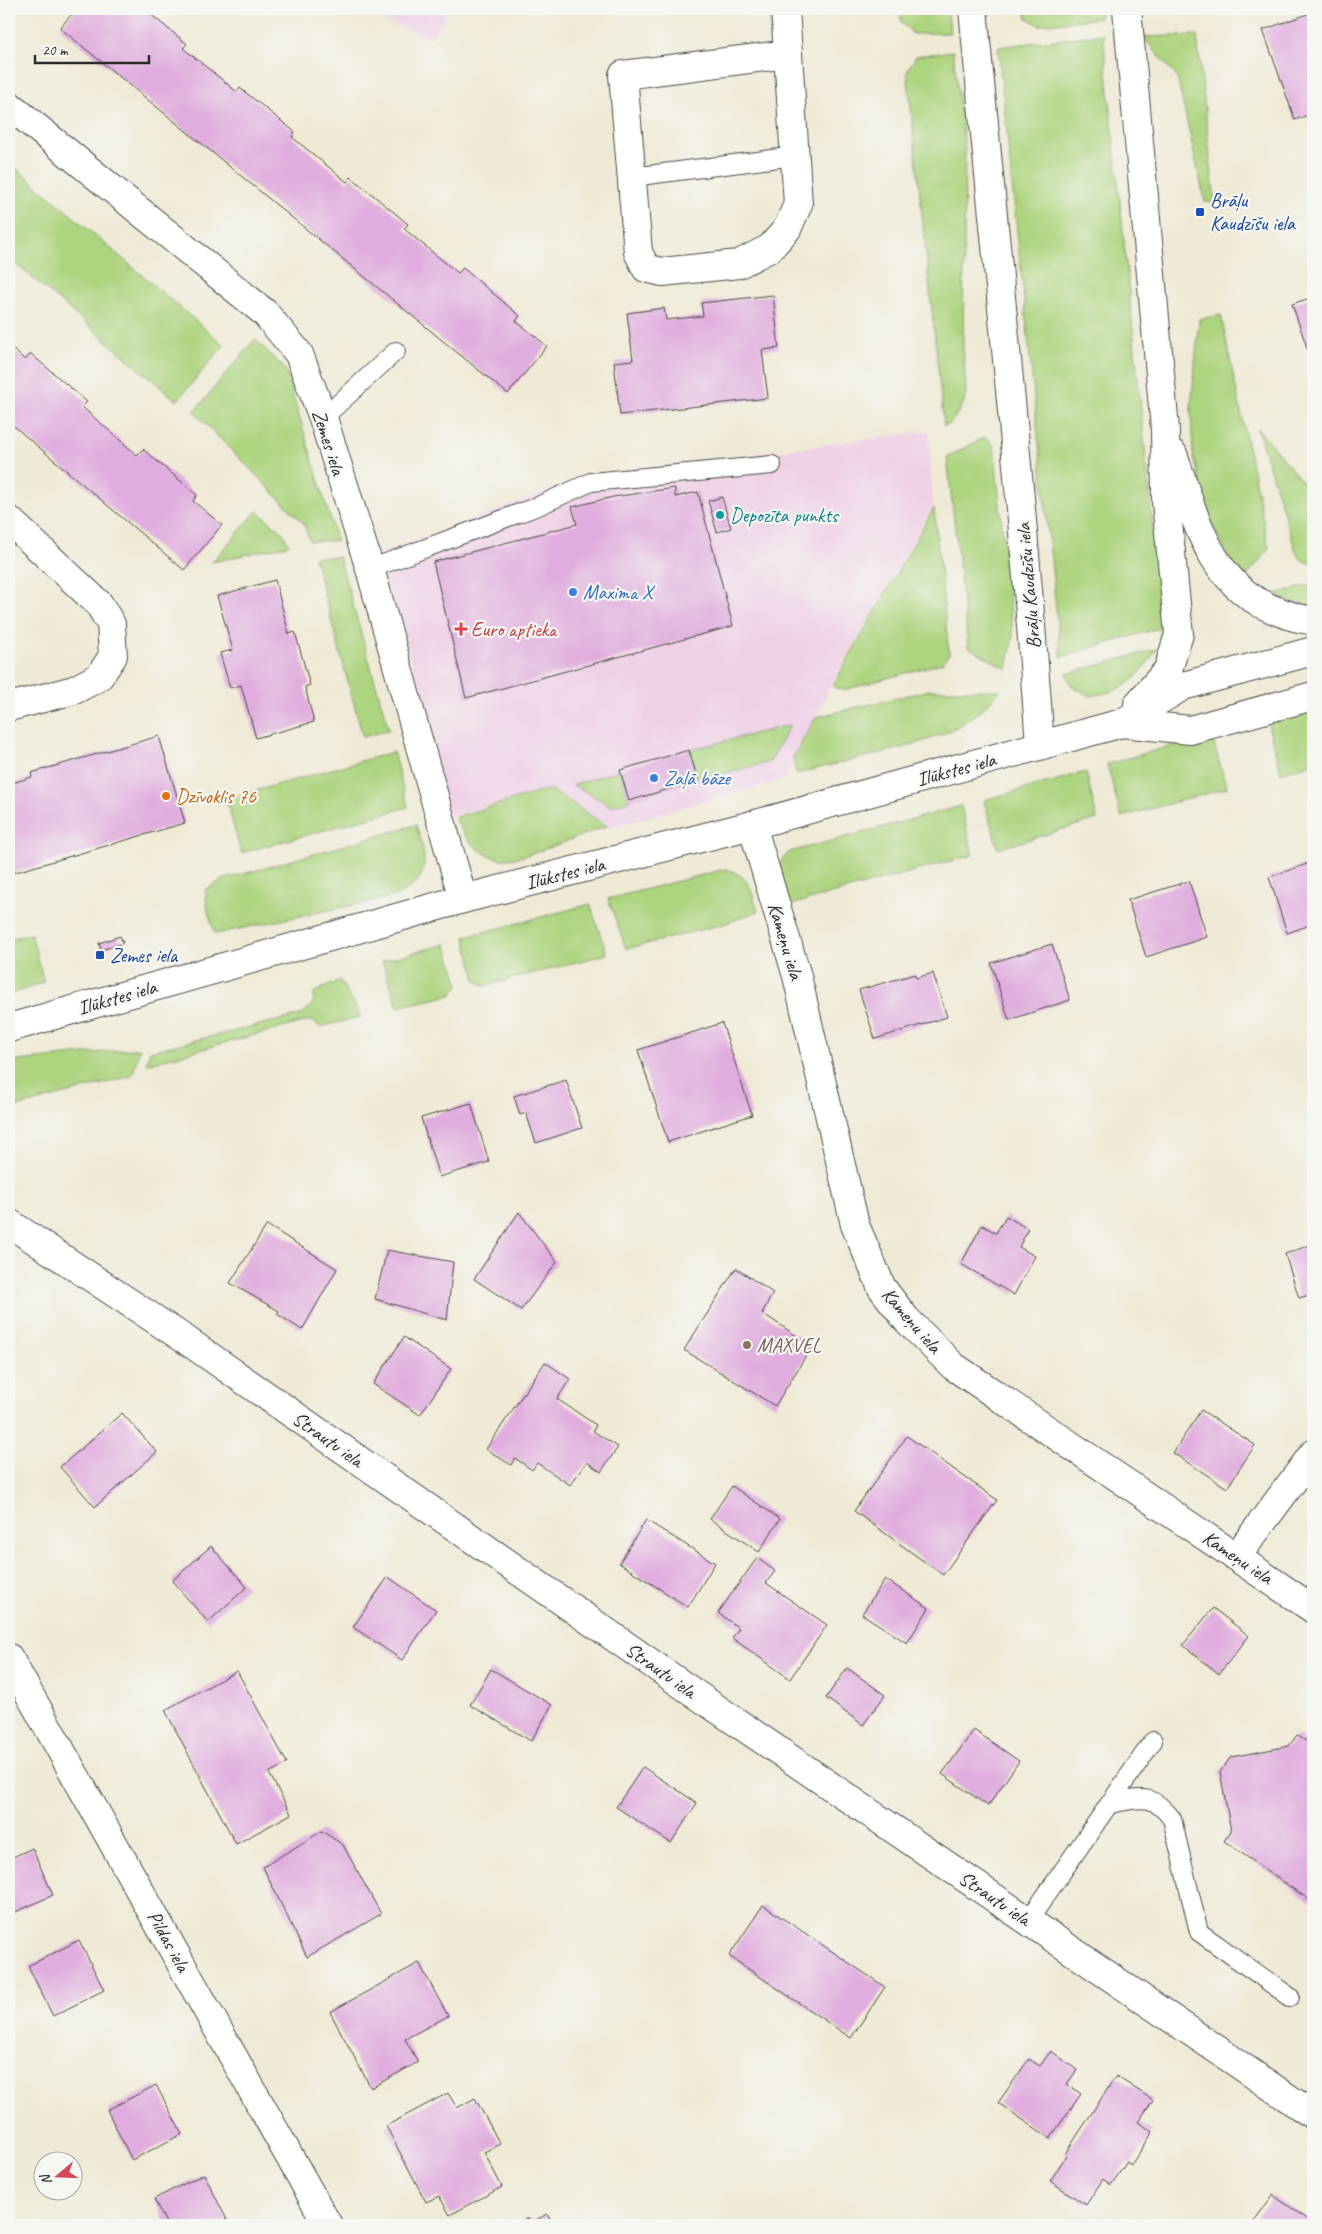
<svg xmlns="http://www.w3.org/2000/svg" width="1322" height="2234" viewBox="0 0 1322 2234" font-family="Caveat,sans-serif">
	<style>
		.built { fill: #efd0e6 }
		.green { fill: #add47f; stroke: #6c8055 }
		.building { fill: #e0aede }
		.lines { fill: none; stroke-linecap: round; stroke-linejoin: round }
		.service-casing { stroke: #484844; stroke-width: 20 }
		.minor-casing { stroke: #484844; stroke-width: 30 }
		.tertiary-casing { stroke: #484844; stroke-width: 30 }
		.service { stroke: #fff; stroke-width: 18 }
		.minor { stroke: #fff; stroke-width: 28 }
		.tertiary { stroke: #fff; stroke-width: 28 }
		.transit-dot { fill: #1a4fb4; stroke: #f6f6f2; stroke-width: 2 }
		.culture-dot { fill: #0f9aa8; stroke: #f6f6f2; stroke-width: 2 }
		.shop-dot { fill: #3f7fe0; stroke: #f6f6f2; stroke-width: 2 }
		.health-dot { fill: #e0444e; stroke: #f6f6f2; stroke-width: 2 }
		.food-dot { fill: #e8710a; stroke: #f6f6f2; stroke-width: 2 }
		.education-dot { fill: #8d6e63; stroke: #f6f6f2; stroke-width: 2 }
		.labels { text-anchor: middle; stroke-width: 4.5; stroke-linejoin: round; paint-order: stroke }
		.transit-label { font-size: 20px; fill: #164399; stroke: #f6f6f2; text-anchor: start }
		.street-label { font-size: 20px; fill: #2b2b2b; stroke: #f6f6f2 }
		.culture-label { font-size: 20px; fill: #0d838f; stroke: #f6f6f2; text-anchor: start }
		.shop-label { font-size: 20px; fill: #366cbe; stroke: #f6f6f2; text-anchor: start }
		.health-label { font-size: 20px; fill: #be3a42; stroke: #f6f6f2; text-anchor: start }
		.food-label { font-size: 20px; fill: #c56008; stroke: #f6f6f2; text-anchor: start }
		.education-label { font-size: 20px; fill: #785e54; stroke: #f6f6f2; text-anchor: start }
	</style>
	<rect width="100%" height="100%" fill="#f6f6f2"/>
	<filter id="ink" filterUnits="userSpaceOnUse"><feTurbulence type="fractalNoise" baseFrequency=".02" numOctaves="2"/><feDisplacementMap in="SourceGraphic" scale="10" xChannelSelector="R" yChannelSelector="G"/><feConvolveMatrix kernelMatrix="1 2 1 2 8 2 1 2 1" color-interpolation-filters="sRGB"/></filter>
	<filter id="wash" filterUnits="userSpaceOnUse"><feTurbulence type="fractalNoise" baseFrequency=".0096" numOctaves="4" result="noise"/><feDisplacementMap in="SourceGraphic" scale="20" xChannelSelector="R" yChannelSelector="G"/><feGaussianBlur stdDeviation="1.12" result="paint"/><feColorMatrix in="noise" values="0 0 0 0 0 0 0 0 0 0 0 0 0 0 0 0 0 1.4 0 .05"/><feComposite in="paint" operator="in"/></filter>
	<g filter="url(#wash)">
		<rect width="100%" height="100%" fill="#efead5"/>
		<path class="built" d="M353 9H450L431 38Z
			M929 431 933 507 832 683 785 779 609 828 550 789 448 817 424 709 398 611 371 557 592 475Z"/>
		<path class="green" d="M900 9H948L950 33 913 34 901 22Z
			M1024 9H1100V18L1039 25 1027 18Z
			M1103 34 1163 627 1061 657 998 47Z
			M1197 35 1215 203 1205 202 1177 77 1143 37Z
			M953 51 965 151 963 347 966 391 964 402 957 414 950 424 944 426 907 71 916 56Z
			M9 162 224 345 177 401 9 258Z
			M1221 315 1269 549 1246 577 1232 564 1211 522 1193 454 1191 408 1199 319Z
			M255 339 285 369 337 541H310L304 524 194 412Z
			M1257 428 1313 494V564L1302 560 1296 552Z
			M985 437 994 445 1013 636 1007 669 968 647 947 457Z
			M934 508 949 654 942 663 844 690 835 688 833 685Z
			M257 511 284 534 289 545 212 562Z
			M314 557H339L389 730 363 737Z
			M1313 584V609L1282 600 1275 594Z
			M1157 649C1136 680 1128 690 1090 696L1072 686 1066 674Z
			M930 690H1000C967 732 927 741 878 754 851 760 823 767 796 774L793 758 816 717Z
			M1313 709V763L1281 773 1267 721Z
			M790 725 770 762 698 780 689 750Z
			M1211 735 1227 788 1121 817 1107 764Z
			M393 752 408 807 241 853 226 799Z
			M620 770 629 801 611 806 573 785Z
			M1086 772 1097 819 998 849 984 800Z
			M550 789 607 826C585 833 521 862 501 859 478 855 463 837 455 817Z
			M961 806 973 855 787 906C782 887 770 865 790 852Z
			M416 825C427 857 432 880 396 896L215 934 208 912 205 890 222 880Z
			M725 869C750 875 751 890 758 911L724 924 626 949 608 899Z
			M590 904 607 954 484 986 476 980 465 937Z
			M31 934 44 982 9 995V939Z
			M446 944 459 985 451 995 398 1007 382 961Z
			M340 980 361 1017 320 1027 311 1020 146 1064 150 1051 301 1015 312 1005 315 992Z
			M140 1048 132 1076 9 1109V1062Z"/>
		<g id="blocks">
			<path class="building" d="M76 9H144L187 44 183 48 237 92 240 88 295 132 292 137 347 182 351 177 408 224 404 229 458 273 463 268 520 316 516 321 547 346 508 394 60 28Z
				M1313 12V113L1295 120 1263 30Z
				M773 295 779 348 762 350 768 398 620 415 614 362 633 360 627 313 664 308 666 320 703 316 701 303Z
				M1313 297V365L1292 304Z
				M9 346 25 360 31 354 87 402 82 407 137 455 143 449 197 495 193 501 222 525 184 570 9 422Z
				M675 488V497L698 492 733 626 466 698 433 562 577 524 572 507 613 497Z
				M722 497 731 528 717 532 708 501Z
				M275 580 289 634 295 632 310 685 305 687 314 722 256 738 241 685 230 688 220 653 233 650 217 596Z
				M159 736 185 823 9 874V784L32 777 31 773Z
				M689 750 698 780 629 801 620 770Z
				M1313 862V924L1287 933 1269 877Z
				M1189 881 1207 937 1146 957 1128 900Z
				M120 936 123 943 101 950 99 943Z
				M1052 944 1070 1000 1009 1020 991 963Z
				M933 973 947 1017 875 1039 859 990 915 974 916 978Z
				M722 1023 752 1115 668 1142 638 1050Z
				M566 1080 582 1128 536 1143 526 1113 520 1115 514 1096Z
				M471 1103 489 1162 439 1177 421 1118Z
				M519 1212 557 1262 521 1310 474 1279Z
				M1006 1216 1028 1229 1019 1247 1035 1256 1014 1295 961 1264 982 1225 996 1233Z
				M267 1225 337 1269 302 1330 277 1314 279 1311 230 1283Z
				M1313 1244V1294L1299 1298 1285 1254Z
				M387 1250 453 1262 447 1320 375 1299Z
				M736 1268 773 1293 762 1313 812 1346 775 1406 684 1350Z
				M404 1337 451 1369 420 1415 373 1384Z
				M545 1362 570 1379 557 1399 596 1425 593 1431 618 1447 601 1472 587 1462 570 1485 537 1463 532 1470 515 1458 511 1465 486 1449Z
				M1201 1410 1255 1445 1227 1488 1173 1453Z
				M122 1413 157 1452 95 1507 60 1467Z
				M907 1436 997 1500 943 1575 854 1511Z
				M732 1486 780 1519 759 1552 710 1519Z
				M646 1520 715 1563 688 1607 619 1563Z
				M211 1546 247 1587 208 1622 172 1581Z
				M757 1558 775 1571 766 1583 827 1625 790 1679 732 1638 739 1628 718 1613Z
				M388 1577 436 1610 402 1660 353 1627Z
				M885 1579 929 1608 907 1643 862 1614Z
				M1213 1608 1249 1636 1219 1674 1183 1645Z
				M847 1668 885 1695 863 1725 826 1698Z
				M491 1669 552 1705 531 1741 470 1705Z
				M237 1671 287 1763 269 1773 291 1814 236 1844 165 1710Z
				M974 1730 1019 1761 988 1806 942 1774Z
				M1297 1735 1313 1746V1897L1311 1901 1224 1841 1231 1831 1220 1772 1231 1757 1289 1746Z
				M643 1767 697 1803 671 1843 616 1807Z
				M322 1831 343 1845 381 1914 307 1957 263 1867Z
				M32 1848 53 1895 9 1915V1859Z
				M763 1905 885 1987 851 2038 729 1956Z
				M79 1940 104 1990 53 2016 28 1966Z
				M419 1963 448 2016 405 2039 418 2062 371 2088 330 2012Z
				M1051 2051 1077 2070 1067 2084 1081 2094 1050 2138 998 2103 1029 2059 1040 2066Z
				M1116 2076 1153 2100 1138 2122 1153 2132 1131 2165 1127 2162 1111 2185 1103 2179 1086 2205 1050 2181 1066 2156 1065 2154Z
				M156 2085 182 2134 132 2160 107 2110Z
				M448 2093 457 2108 475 2098 500 2144 484 2152 502 2187 450 2215 439 2196 426 2202 386 2126Z
				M204 2174 227 2220 216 2225H167L154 2199Z
				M1273 2195 1313 2223V2225H1251Z
				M547 2214 552 2223 557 2225H515L526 2219 534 2221Z"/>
		</g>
	</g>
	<g filter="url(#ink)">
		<use href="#blocks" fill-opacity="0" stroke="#484844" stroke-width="1"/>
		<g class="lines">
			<g class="service-casing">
				<path id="service" d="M632 177 795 156
					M323 418 396 351
					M370 569 538 506 591 482 772 465
					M1109 1804C1140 1799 1151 1791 1172 1819L1199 1932 1290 1997
					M1028 1921 1153 1741"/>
			</g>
			<g class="minor-casing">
				<path id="minor" d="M785 9 798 204 787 229 770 248 739 264 662 272 646 268 638 252 623 75 788 54
					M9 105 265 313 299 354 323 418 370 569 463 899
					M9 520 99 604 111 624 113 656 99 677 74 690 9 707
					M752 825 797 976 855 1225 882 1288 906 1319 953 1366 1313 1609
					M9 1223 186 1340 710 1704 1313 2115
					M1237 1556 1313 1454
					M9 1658 328 2225"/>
			</g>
			<g class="tertiary-casing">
				<path id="tertiary" d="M973 9C996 254 1023 500 1040 746
					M1127 9 1165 429 1166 502 1179 634 1168 670 1138 704
					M1173 454C1195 517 1210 588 1280 612 1291 616 1301 620 1313 620
					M1122 723 1190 730 1313 696
					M9 1028 463 899 752 825 1122 723 1183 686 1313 651"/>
			</g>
			<use href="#service" class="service"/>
			<use href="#minor" class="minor"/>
			<use href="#tertiary" class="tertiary"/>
		</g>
	</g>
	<g class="transit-dot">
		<rect x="1195" y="207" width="10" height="10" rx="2.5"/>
		<rect x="95" y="950" width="10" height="10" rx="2.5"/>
	</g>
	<circle class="culture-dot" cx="720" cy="515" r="5"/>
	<g class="shop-dot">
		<circle cx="573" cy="592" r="5"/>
		<circle cx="654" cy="778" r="5"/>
	</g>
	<path class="health-dot" d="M458.5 621.5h5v5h5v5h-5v5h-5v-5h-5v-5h5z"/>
	<circle class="food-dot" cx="166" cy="796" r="5"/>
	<circle class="education-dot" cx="747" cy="1345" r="5"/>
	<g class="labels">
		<g class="transit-label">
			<text x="1210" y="207">Brāļu<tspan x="1210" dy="23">Kaudzīšu iela</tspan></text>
			<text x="110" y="962">Zemes iela</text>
		</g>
		<g class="street-label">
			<text transform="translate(329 442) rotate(72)" y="7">Zemes iela</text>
			<text transform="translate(1028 586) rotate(-95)" y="7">Brāļu Kaudzīšu iela</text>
			<text transform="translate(956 769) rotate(-15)" y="7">Ilūkstes iela</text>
			<text transform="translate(565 873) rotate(-14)" y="7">Ilūkstes iela</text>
			<text transform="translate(786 941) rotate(73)" y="7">Kameņu iela</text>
			<text transform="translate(117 997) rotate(-16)" y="7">Ilūkstes iela</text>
			<text transform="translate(912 1320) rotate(49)" y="7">Kameņu iela</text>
			<text transform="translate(328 1439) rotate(35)" y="7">Strautu iela</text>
			<text transform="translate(1238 1557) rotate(34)" y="7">Kameņu iela</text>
			<text transform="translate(661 1670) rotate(35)" y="7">Strautu iela</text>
			<text transform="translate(995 1898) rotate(34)" y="7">Strautu iela</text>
			<text transform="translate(169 1941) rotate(61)" y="7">Pildas iela</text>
		</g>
		<g class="culture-label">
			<text x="730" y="522">Depozīta punkts</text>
		</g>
		<g class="shop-label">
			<text x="583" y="599">Maxima X</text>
			<text x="664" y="785">Zaļā bāze</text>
		</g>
		<g class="health-label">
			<text x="471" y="636">Euro aptieka</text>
		</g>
		<g class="food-label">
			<text x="176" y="803">Dzīvoklis 76</text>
		</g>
		<g class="education-label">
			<text x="757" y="1352">MAXVEL</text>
		</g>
	</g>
	<rect width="1322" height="2234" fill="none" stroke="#f6f6f2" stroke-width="30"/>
	<g transform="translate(58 2176) rotate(251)"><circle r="24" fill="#f6f6f2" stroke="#a5a5a2"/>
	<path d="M0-4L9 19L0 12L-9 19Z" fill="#d1495b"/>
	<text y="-8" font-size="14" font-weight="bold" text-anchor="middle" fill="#2b2b2b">N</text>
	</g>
	<path d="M35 55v8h114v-8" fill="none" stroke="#2b2b2b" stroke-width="2.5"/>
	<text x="42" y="55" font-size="15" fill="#2b2b2b" stroke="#f6f6f2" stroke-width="4" paint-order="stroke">20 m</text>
</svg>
